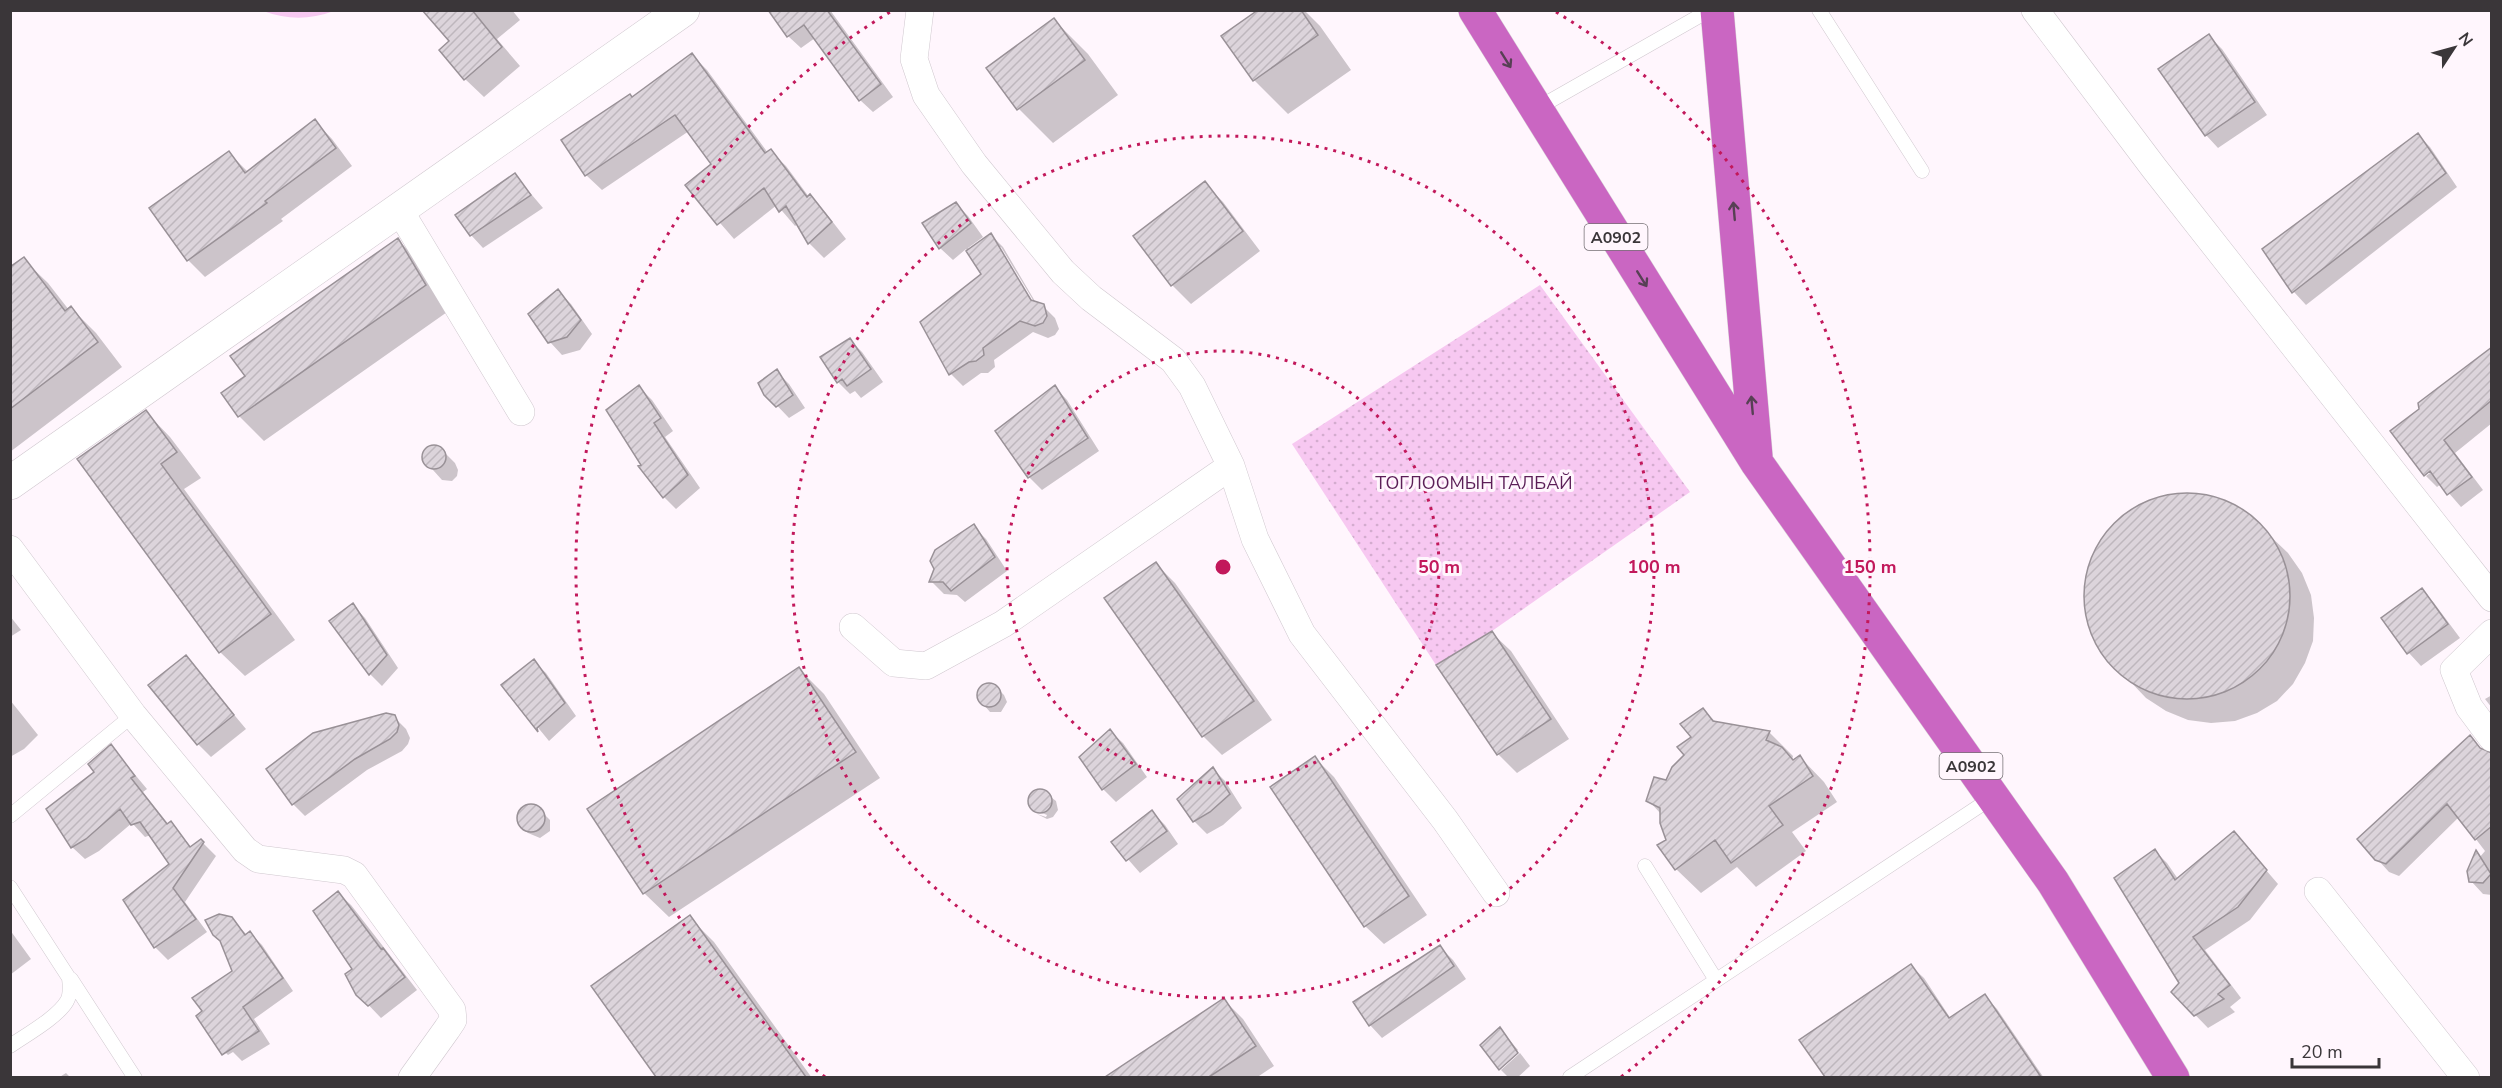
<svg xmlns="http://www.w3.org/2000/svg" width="2502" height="1088" viewBox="0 0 2502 1088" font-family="'Nunito Sans',sans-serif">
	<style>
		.grass { fill: #f7c8f1 }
		.park { fill: url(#park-dots) }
		.shadow { fill: #0003; fill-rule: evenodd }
		.building { fill: url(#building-hatch); stroke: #999197; stroke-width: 1.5 }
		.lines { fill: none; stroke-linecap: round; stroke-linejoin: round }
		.lane-casing { stroke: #d0c8cf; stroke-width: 15 }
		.street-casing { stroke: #d0c8cf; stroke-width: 28 }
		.secondary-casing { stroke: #d0c8cf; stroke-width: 34 }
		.highway-casing { stroke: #d8d7d7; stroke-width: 34 }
		.lane { stroke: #fff; stroke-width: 14 }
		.street { stroke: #fff; stroke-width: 27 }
		.secondary { stroke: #fff; stroke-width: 33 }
		.highway { stroke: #ca66c2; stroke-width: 33 }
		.oneway { stroke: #574054 }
		.ring { fill: none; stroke: #c2185b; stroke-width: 3; stroke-dasharray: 3 6 }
		.labels { text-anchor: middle; stroke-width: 6; stroke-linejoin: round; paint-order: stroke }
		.shield { fill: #fff6fd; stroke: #757074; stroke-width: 1.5 }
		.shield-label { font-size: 16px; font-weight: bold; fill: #3a3639 }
		.park-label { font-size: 18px; fill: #5b1e57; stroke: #fff6fd }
		.centre { fill: #c2185b; stroke: #fff6fd; stroke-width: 3 }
		.ring-label { font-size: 18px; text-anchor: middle; font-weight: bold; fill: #c2185b; stroke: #fff6fd; stroke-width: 6; stroke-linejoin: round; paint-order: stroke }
	</style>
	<defs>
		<pattern id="park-dots" width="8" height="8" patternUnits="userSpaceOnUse" patternTransform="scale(1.5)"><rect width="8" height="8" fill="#f7c8f1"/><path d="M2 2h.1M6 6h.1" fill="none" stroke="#d4accf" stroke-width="1.8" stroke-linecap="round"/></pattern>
		<pattern id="building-hatch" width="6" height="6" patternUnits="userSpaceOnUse" patternTransform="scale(1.5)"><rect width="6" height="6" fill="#dcd4db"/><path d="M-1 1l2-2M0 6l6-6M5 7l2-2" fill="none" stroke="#beb7bd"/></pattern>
	</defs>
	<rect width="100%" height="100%" fill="#fff6fd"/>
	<path class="grass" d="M263 11H334C309 20 288 20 263 11Z"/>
	<path class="park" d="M1540 285 1690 492 1492 631 1436 665 1292 444Z"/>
	<path class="shadow" d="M424 10H512L520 20 497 39 520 66 484 97 465 79 451 42Z
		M770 10H830L893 97 873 112 860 100 815 38 801 48 788 36Z
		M1261 10H1304L1320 26 1351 70 1288 114 1254 80Z
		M1054 20 1088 54 1118 95 1053 143 1019 109 988 68Z
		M2209 36 2222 49 2267 115 2218 148 2206 135Z
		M692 55 707 70 768 153 770 151 786 166 809 197 825 212 846 239 824 258 809 243 798 224 795 226 777 205 734 239 687 185 713 165 689 131 602 190 586 175 632 98Z
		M315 121 332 139 352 166 281 219 283 221 205 277 188 260 229 153 248 172Z
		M2418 135 2430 147 2457 187 2306 305 2294 292 2264 250Z
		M515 175 543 208 483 248 471 235Z
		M1204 183 1223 202 1260 251 1191 304 1172 285Z
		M956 204 968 216 983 237 968 248 969 251 991 235 1003 247 1036 303 1043 306 1055 318 1059 329 1055 335 1048 338 1033 332 994 360 995 367 988 373H981L963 386 951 374 983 275 966 249 953 260 940 248ZM998 247H1001L1036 305 1033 307Z
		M398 240 422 264 450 310 264 441 239 416 223 393 247 376Z
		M23 259 48 283 69 310 71 308 96 333 122 367 10 452V268Z
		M558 291 571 304 592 334 580 350 562 355 550 342Z
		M850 340 862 352 883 382 861 398 855 391 850 394 838 382Z
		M2492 349V423L2455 453 2483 490 2461 507 2441 484 2437 487 2426 476 2437 468 2424 473Z
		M776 371 789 384 805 408 789 418 766 394Z
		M639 387 652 400 673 431 665 437 700 488 676 509 664 497 643 466Z
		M1055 387 1067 400 1099 451 1042 490 1029 477Z
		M146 412 170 437 201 478 184 489 295 640 245 676 220 652 79 459Z
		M434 446 442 450 455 463 458 470 457 476 452 481 442 480 424 460 425 451Z
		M2177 494 2201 495 2224 501 2245 512 2288 553 2302 573 2311 595 2314 618 2313 641 2305 663 2293 684 2277 701 2257 713 2235 721 2211 723 2188 720 2166 711 2146 698 2105 655 2093 634 2087 611 2086 588 2090 564 2100 543 2115 524 2133 509 2154 499Z
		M973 526 986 539 1007 571 965 602 957 595 944 594 931 581Z
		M1156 564 1175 583 1272 720 1222 755 1203 736 1106 599Z
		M2422 590 2434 603 2460 638 2421 666 2409 653 2383 618Z
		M353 605 365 618 398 668 382 686 370 674Z
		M10 616 21 630 10 637Z
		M1492 633 1511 651 1569 739 1517 773 1498 754Z
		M186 657 246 729 211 757 198 744Z
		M533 661 546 673 576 716 549 741 503 685Z
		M799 669 824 694 880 778 669 917 644 893Z
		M986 684 998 689 1004 695 1007 702 1001 712H990L984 705 979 694Z
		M2492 695V708L2485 699Z
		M10 700 38 735 24 749 10 757Z
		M1703 710 1717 723 1769 732 1793 756 1791 764 1800 757 1824 782 1837 802 1792 832 1806 851 1756 887 1737 867 1701 893 1676 869 1661 814 1648 800 1667 782 1686 755Z
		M394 717 406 729 410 738 408 744 402 751 367 770 305 816 293 804Z
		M1110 731 1123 743 1147 777 1116 802 1103 789 1081 757Z
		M111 746 147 789 143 792 169 825 171 823 192 848 201 841 216 856 185 902 207 932 168 960 155 947 125 900 171 864 151 835 145 837 132 823 99 851 85 859 72 847 96 772Z
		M1315 758 1334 777 1427 915 1384 944 1365 926Z
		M1213 769 1225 781 1242 808 1223 825 1207 834 1194 821Z
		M2492 784V895L2483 894 2471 881 2468 871 2485 851 2459 817 2399 876 2389 872 2359 839Z
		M1043 791 1056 801 1058 810 1053 817 1047 819 1037 814 1046 817 1047 815 1032 809 1030 800 1033 794Z
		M528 806H536L550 820V831L540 838 528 833 522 827 519 819 521 811Z
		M1152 812 1165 825 1178 844 1140 873 1113 842Z
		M2234 833 2278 884 2250 920 2205 950 2241 998 2230 1007 2235 1012 2208 1028 2173 992 2181 983 2155 851 2167 863 2178 879Z
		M338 893 351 905 417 990 381 1018 358 994Z
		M689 917 714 942 812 1078H658L593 987Z
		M231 918 247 935 250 933 262 945 293 991 254 1019 270 1044 242 1061 233 1052 228 1055 216 1043 233 972Z
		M10 930 31 959 10 975Z
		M1440 947 1453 960 1466 979 1382 1038 1370 1025Z
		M1911 966 1924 978 1951 1019 1985 996 1997 1009 2044 1078H1827L1801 1040Z
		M1224 1000 1243 1019 1274 1066 1256 1078H1108Z
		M1500 1029 1518 1050 1499 1067Z
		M1520 1053 1530 1066 1517 1078H1509L1501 1070Z
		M66 1073 71 1078H58Z"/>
	<path class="building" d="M422 10H472L502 47 464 80 439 50 449 41Z
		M768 10H827L881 84 859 101 804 25 787 37Z
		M1258 10H1301L1318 35 1253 81 1221 36Z
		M1054 18 1085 60 1017 110 986 68Z
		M2209 34 2255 102 2205 136 2158 69Z
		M692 53 765 153 771 149 807 197 810 194 832 222 808 244 786 206 779 212 764 188 717 225 685 185 711 164 675 115 585 176 561 140 630 94 632 97Z
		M315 119 336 148 265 201 267 203 187 261 149 208 229 151 245 173Z
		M2418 133 2446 173 2292 293 2262 249Z
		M515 173 531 195 470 236 455 215Z
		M1205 181 1243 231 1171 286 1133 236Z
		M956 202 971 223 939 249 922 223Z
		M991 233 1031 300 1044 304 1047 316 1043 323 1035 326 1020 321 983 348 984 355 976 361 969 362 949 375 920 322 981 274 966 251Z
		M398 238 426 285 238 417 221 393 245 376 230 356Z
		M24 257 65 311 71 306 98 342 10 409V267Z
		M558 289 581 320 567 337 548 343 528 314Z
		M850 338 871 369 847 386 842 379 837 383 820 357Z
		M2492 347V400L2444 440 2472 477 2447 495 2430 471 2424 476 2390 431 2419 409 2418 403Z
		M777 369 793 395 776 407 764 395 758 383Z
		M639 385 661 418 654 423 688 475 663 498 638 466 641 465 606 410Z
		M1055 385 1088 438 1028 478 995 431Z
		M146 410 177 452 161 464 271 614 219 653 77 459Z
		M422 457a12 12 0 1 1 24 0a12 12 0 1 1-24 0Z
		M2084 596a103 103 0 1 1 206 0a103 103 0 1 1-206 0Z
		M974 524 995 557 951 591 943 582H929L934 569 930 561 935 550Z
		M1156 562 1254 701 1202 737 1104 598Z
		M2422 588 2448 624 2407 654 2381 618Z
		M353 603 387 655 369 675 329 621Z
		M1492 631 1551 719 1497 755 1436 665Z
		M186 655 234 715 197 745 148 685Z
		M534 659 565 703 537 728 538 732 501 685Z
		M799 667 856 752 643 894 587 809Z
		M977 695a12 12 0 1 1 24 0a12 12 0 1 1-24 0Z
		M1703 708 1713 721 1770 731 1766 740 1782 747 1793 760 1800 755 1813 776 1769 806 1783 825 1731 863 1715 840 1675 870 1657 845 1666 840 1660 823V808L1646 801 1654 777 1666 780 1672 767 1684 755 1677 747 1691 737 1680 724Z
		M386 713 395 715 399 725 397 732 390 739 355 759 292 805 266 769 313 733Z
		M1110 729 1136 764 1102 790 1079 757Z
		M2470 735 2480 748 2492 753V826L2475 840 2447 804 2386 864 2375 860 2357 839Z
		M111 744 135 776 131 778 167 824 171 821 190 847 201 839 204 842 173 888 196 919 154 948 123 900 169 864 140 822 131 825 120 809 86 839 71 848 46 809 94 772 88 764Z
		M1315 756 1409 896 1364 927 1270 787Z
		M1213 767 1230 794 1210 812 1193 822 1177 799Z
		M1028 801a12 12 0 1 1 24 0a12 12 0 1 1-24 0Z
		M517 818a14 14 0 1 1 28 0a14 14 0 1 1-28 0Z
		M1152 810 1167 831 1126 861 1111 842Z
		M2234 831 2267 870 2238 907 2193 937 2230 985 2218 994 2224 999 2194 1016 2171 992 2179 983 2114 878 2155 849 2175 880Z
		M2476 850 2491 874 2483 883 2469 882 2467 871Z
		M338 891 381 949 383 948 405 977 368 1006 356 995 345 974 352 969 313 911Z
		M219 914 232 917 245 935 250 931 283 978 243 1007 259 1031 222 1055 196 1016 202 1011 192 998 232 971 220 941 213 935 205 920Z
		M690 915 806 1077H656L591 986Z
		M1440 945 1454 966 1369 1026 1353 1002Z
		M1911 964 1949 1018 1985 994 2041 1077H1825L1799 1040Z
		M1224 998 1256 1046 1209 1077H1105Z
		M1500 1027 1518 1053 1499 1070 1480 1045Z"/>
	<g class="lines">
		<g class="lane-casing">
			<path id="lane" d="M1819 10 1922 171
				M1536 109 1710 10
				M10 816 133 715
				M1645 866 1716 980
				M10 887 69 978C70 986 71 994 67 1001 58 1017 26 1035 10 1046
				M71 979 135 1078
				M1570 1077 1993 797"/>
		</g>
		<g class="street-casing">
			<path id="street" d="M920 10 914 59 926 95 974 164 1063 272 1091 298 1173 360 1192 386 1231 466 1255 539 1302 634 1445 820 1496 893
				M2035 10 2154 168 2492 598
				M400 211 521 412
				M10 549 133 715 245 850 258 859 344 870 354 875 452 1010 453 1020 447 1029 412 1078
				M853 627 894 663 926 666 1003 624 1231 466
				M2492 633 2454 670 2469 707 2492 738
				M2318 891 2466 1078"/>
		</g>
		<g class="secondary-casing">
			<path id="secondary" d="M10 483 683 10"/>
		</g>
		<g class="highway-casing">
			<path id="highway" d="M1475 10 1757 463 2053 882 2173 1078
				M1717 10 1756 456"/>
		</g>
		<use href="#lane" class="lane"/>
		<use href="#street" class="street"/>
		<use href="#secondary" class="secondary"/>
		<use href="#highway" class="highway"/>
	</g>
	<defs><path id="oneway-shaft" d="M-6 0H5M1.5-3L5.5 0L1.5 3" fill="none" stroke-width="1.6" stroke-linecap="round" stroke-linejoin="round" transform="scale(1.5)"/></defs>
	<g class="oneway">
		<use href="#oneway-shaft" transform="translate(1506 60) rotate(58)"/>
		<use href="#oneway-shaft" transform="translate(1734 211) rotate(-95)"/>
		<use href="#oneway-shaft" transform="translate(1642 279) rotate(58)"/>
		<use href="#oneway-shaft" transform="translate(1752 405) rotate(-95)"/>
	</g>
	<g class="ring">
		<circle cx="1223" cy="567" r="216"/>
		<circle cx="1223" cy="567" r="431"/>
		<path d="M825 1077A647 647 0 0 1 890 12M1556 12A647 647 0 0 1 1621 1077"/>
	</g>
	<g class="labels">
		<g class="shield">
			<rect x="1584.5" y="224" width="63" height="26" rx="4.5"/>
			<rect x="1939.5" y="753" width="63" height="26" rx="4.5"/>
		</g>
		<g class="shield-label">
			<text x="1616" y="243">A0902</text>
			<text x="1971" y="772">A0902</text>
		</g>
		<g class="park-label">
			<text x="1474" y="489">ТОГЛООМЫН ТАЛБАЙ</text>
		</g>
	</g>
	<circle cx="1223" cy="567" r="9" class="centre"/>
	<g class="ring-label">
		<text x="1439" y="573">50 m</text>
		<text x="1654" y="573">100 m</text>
		<text x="1870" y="573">150 m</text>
	</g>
	<rect width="2502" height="1088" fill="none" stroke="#3a3639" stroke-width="24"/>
	<g transform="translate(2454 48) rotate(54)" stroke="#fff6fd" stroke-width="4.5" paint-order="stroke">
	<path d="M0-4.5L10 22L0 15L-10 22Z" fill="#3a3639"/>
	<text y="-9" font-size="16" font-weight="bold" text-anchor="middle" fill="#3a3639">N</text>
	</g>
	<path d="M2292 1058v9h87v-9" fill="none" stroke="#3a3639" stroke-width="3"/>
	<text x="2301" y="1058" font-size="18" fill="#3a3639" stroke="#fff6fd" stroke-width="4.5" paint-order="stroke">20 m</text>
</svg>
